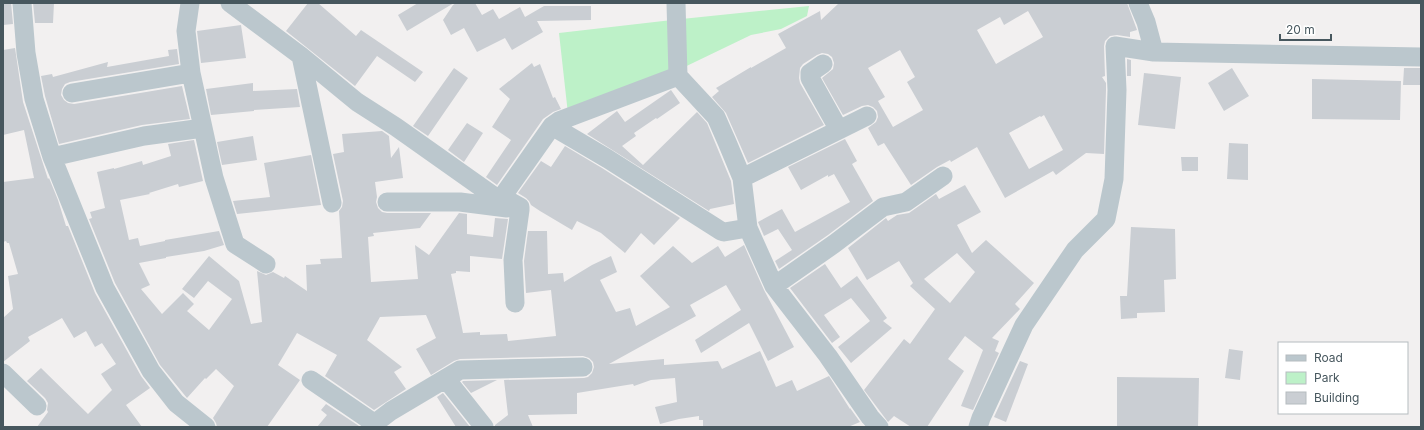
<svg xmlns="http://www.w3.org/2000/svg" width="1424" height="430" viewBox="0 0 1424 430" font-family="Inter,sans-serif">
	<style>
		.green { fill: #bdf1c8 }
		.building { fill: #caced3; fill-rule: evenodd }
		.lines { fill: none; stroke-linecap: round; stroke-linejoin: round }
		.minor { stroke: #bbc7cd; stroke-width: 19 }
	</style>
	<rect width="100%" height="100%" fill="#f2f0f0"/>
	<path class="green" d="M809 6 807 16 781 29 751 35 670 74 568 114 559 33 672 20Z"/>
	<path class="building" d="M3 3H11L13 24 3 25Z
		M33 3H54L53 23H35Z
		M308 3H318L356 36 361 30 423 72 415 82 377 56 355 86 286 31Z
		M418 3H454L407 31 398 15Z
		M456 3H475L482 15 493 9 499 19 520 7 525 17 544 6H591V20L537 21 543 32 512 50 505 38 477 52 464 28 451 35 443 20 453 5Z
		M839 3H1127L1137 30 1130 32V37L1117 35 1110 36 1105 41 1104 46 1105 76 1102 77 1106 83V90L1104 154 1086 153 1056 175 1053 171 1005 198 977 147 951 162 950 160 937 167 911 185 884 143 878 146 868 128 876 122 878 117 877 111 873 107 868 105 862 106 843 115 822 78 833 69 834 63 832 57 828 54 822 53 817 55 803 64 800 68 799 78 800 83 824 125 748 163 726 113 712 97 719 91 716 88 751 67V68L786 48 778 34 820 11 821 20ZM1028 11 1043 37 996 64 977 30 1000 17 1004 25ZM900 50 915 77 907 82 923 110 893 127 878 101 885 97 868 68ZM1044 115 1063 150 1029 169 1009 133 1040 116 1041 117Z
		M241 25 246 58 201 63 197 31Z
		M15 48 23 102 48 179 49 178 58 200 66 226H68L95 293 141 376 150 388 126 405 142 427H37L48 412 47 410 48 403 45 398 27 381 41 368 88 414 112 390 101 374 116 364 102 343 95 347 86 331 74 338 62 318 28 337 30 341 3 362V318L13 309 8 276 18 274 9 243H7L6 241 3 242V182L34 178 24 130 3 135V50Z
		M177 49 179 64 70 82 65 84 62 89 61 95 64 100 68 103 74 104 182 86 190 119 142 125 59 144 45 96 41 76 52 74 53 77 108 62 107 67 169 56 168 50Z
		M1127 59 1131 60V76H1127Z
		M532 63 534 67 540 64 553 98 555 97 561 109 553 112 543 119 497 185 486 177 511 140 492 127 510 99 499 89Z
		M454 68 468 78 428 136 413 126Z
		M1232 68 1249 96 1224 111 1208 83Z
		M1404 68H1421V85H1403Z
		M1144 73 1181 77 1175 129 1138 125Z
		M1312 79 1401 81 1400 120 1312 119Z
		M253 83V91L297 89 300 107 254 110V111L211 115 206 89Z
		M671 90 680 103 657 119 656 118 634 133 636 136 622 146 643 165 697 112 707 123 731 181 734 204 710 209 709 211 587 134 617 111 625 122Z
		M467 123 483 133 464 162 448 150Z
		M382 131 389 136 391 158 399 147 403 178 375 182 377 197 376 202 378 208 382 212 387 213H431L420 228 373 233 374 236 368 237 371 282 418 279 415 245 429 255 459 213 467 214V234L493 237 495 218 508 219 502 259 470 256V272L456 271V273L451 274 463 333 480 332V335L507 334 508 341 556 336 551 290 526 293 524 261 528 231H547L548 274 563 273 564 282 592 265 611 256 617 272 600 280 616 312 630 308 636 326 670 307 640 276 673 246 692 263 718 246 725 257 744 245 764 290 794 347 768 361 749 323 701 353 695 340 741 310 726 285 690 305 696 316 609 364 664 359V365L718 361 722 369 760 351 776 387 792 380 797 391 829 376 850 409V408L860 422 848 427H703V420H699V416L679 419 660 424 655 407 677 402 675 378 651 380 634 386 633 384 577 393V414L528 415 533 427H495V425L508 415 504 380 584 378 588 377 592 373 594 367 593 362 589 358 583 356 460 359 454 361 431 375 416 349 436 338 426 315 380 317 367 340 402 367 394 372 406 389 374 410 325 376 337 355 297 333 278 365 300 380 267 427H217L216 423 213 418 234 386 216 369 206 379 205 378 187 398 160 365 115 283 89 219 92 218 90 212 105 208 97 172 114 168V169L142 161 143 165 171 156 168 144 194 140 203 181 179 187 178 184 149 193 150 194 120 200 129 240 138 238 140 246 165 241V240L219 231 224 245 204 251 166 257V258L139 263 150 285 141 289 162 314 183 293 194 304 187 311 209 330 232 299 208 281 194 298 182 289 209 256 239 281 251 324 262 322 257 271 266 275 273 272 284 278 285 276 307 291 306 265 321 264 320 259 342 258 339 211 342 207 343 201 333 154 344 152 342 134Z
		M253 136 257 160 222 165 217 142Z
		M845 139 857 161 852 164 873 201 828 235 779 269 775 261 792 250 778 229 764 236 758 222 782 209 795 232 850 202 834 174 828 177V175L801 190 788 167Z
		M1229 143 1248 144V180L1227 179Z
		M565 146 602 168 680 218 654 245 641 233 625 253 601 233 577 221 572 230 540 211 531 205 529 201 526 198 518 193 541 161 551 167Z
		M311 155 321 205 237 214 233 201 270 197 264 163Z
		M1181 157H1198V171H1182Z
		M965 185 981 212 957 225 972 253 986 240 1034 283 1015 304 1020 309 992 338 999 341 995 351 999 353 973 410 961 406 983 350 965 336 948 359 964 371 927 427H911L894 416 888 422 864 390 904 339 910 344 935 309 910 286 913 283 899 261 867 280 848 248 886 218 888 221 897 215 909 213 936 194 939 199ZM957 253 975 272 950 303 924 279Z
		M1131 227 1175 229 1176 279 1164 280 1165 312 1137 313V318L1121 319 1120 296H1127Z
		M825 264 841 288 857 276 887 318 883 321 892 328 851 363 838 347 870 321 851 298 824 315 840 337 832 343 790 288Z
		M1229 349 1243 351 1240 380 1225 378Z
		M1020 361 1028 364 1006 422 994 417Z
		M1117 377 1199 378 1198 427H1117Z
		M497 380 471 393 462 382 463 381Z
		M443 393 470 427H456L437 397Z
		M326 404 359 426V427H317L327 415 321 410Z"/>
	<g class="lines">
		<path class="minor" d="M22 3 26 53 34 99 52 157 105 288 151 371 176 403 206 427
			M190 3 186 31 191 73 214 178 235 244 266 264
			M230 3 301 56 357 102 396 127 495 197H502L520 207V210L513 260 515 303
			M676 3 678 76 716 117 727 142 742 178 748 228 774 286 828 356 870 417 879 427
			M1138 3 1146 22 1154 52
			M301 56 332 203
			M823 64 810 73V78L839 130
			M72 93 191 73
			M552 126 608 159 721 231 724 232 748 228
			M52 157 144 136 203 128
			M742 178 867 116
			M502 197 552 126 559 121 678 76
			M387 202H460L507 208
			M774 286 834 244 883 207 906 202 943 176
			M3 373 37 406
			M446 379 484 427
			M311 380 374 423
			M370 427 391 411 460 370 583 367
			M978 427 981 418 1024 325 1075 250 1106 219 1114 179 1117 90 1115 46 1154 52 1421 57"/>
	</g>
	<rect width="1424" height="430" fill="none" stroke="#47575e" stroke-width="8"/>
	<rect x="1278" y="342" width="130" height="72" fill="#ffffff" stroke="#b5bcbf"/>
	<rect x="1286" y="355" width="20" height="6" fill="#bbc7cd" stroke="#b5bcbf"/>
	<text x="1314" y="362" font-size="12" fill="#47575e">Road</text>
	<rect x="1286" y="372" width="20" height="12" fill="#bdf1c8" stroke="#b5bcbf"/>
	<text x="1314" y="382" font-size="12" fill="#47575e">Park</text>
	<rect x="1286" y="392" width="20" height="12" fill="#caced3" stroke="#b5bcbf"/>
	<text x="1314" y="402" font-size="12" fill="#47575e">Building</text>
	<path d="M1280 34v6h51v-6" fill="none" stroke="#47575e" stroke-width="2"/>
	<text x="1286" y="34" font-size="12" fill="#47575e" stroke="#ffffff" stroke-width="3" paint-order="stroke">20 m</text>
</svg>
